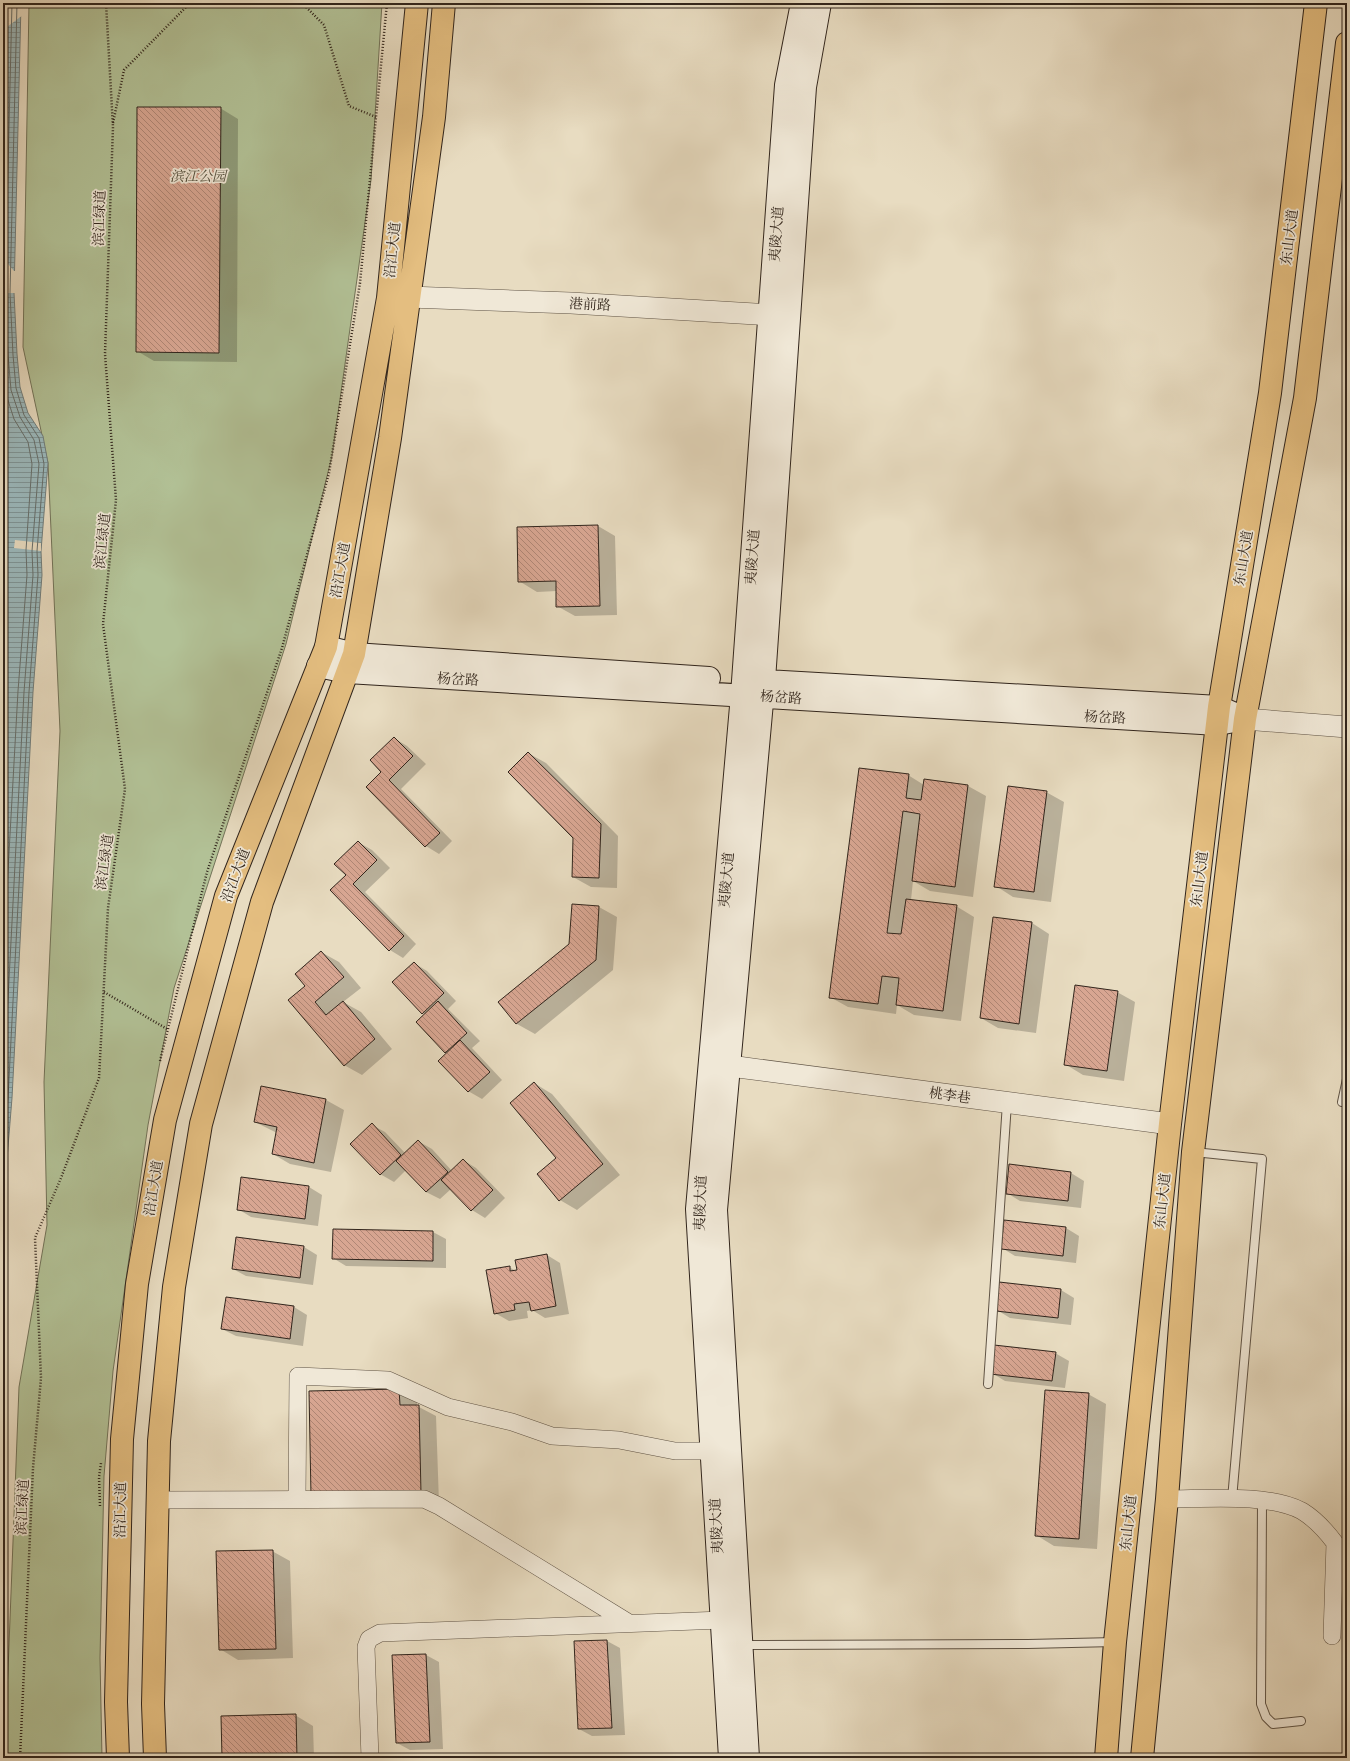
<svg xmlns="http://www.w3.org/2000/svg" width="1350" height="1761" viewBox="0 0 1350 1761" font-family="Cardo,'Noto Serif SC',serif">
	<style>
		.green { fill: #b2c196; stroke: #727359 }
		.water { fill: url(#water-rules); stroke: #717e7d }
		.pier { fill: #e8dcc1 }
		.shadow { fill: #0003 }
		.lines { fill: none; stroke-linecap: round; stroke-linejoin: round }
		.shore { stroke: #666f6c; stroke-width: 1 }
		.building { fill: url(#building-back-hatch); stroke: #31251c }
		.service-casing { stroke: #5f5345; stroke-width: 10 }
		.minor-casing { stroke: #5f5345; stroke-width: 18 }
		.tertiary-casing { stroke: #5f5345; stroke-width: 22 }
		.secondary-casing { stroke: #31251c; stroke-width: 24 }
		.primary-casing { stroke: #31251c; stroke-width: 24 }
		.path { stroke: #31251c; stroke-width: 2.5; stroke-dasharray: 1 2; stroke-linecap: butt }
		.service { stroke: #f0e8d7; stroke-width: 8 }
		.minor { stroke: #f0e8d7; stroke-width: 17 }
		.tertiary { stroke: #f0e8d7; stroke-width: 21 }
		.secondary { stroke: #f0e8d7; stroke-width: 22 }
		.primary { stroke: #e4be80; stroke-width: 22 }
		.labels { text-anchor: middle; stroke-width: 3.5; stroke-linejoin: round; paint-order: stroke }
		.park-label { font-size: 14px; font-style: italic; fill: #514c3a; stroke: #f0e8d7 }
		.street-label { font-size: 14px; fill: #31251c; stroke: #f0e8d7 }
	</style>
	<defs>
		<pattern id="water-rules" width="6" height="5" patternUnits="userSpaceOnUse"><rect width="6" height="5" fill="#9bb9bd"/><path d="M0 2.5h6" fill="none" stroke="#7f9699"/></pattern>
		<pattern id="building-back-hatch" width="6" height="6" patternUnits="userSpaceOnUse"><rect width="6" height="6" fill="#d8a692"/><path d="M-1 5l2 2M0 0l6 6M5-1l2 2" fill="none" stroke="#b08776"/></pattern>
	</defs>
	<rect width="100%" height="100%" fill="#e8dcc1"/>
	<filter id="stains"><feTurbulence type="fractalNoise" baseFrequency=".005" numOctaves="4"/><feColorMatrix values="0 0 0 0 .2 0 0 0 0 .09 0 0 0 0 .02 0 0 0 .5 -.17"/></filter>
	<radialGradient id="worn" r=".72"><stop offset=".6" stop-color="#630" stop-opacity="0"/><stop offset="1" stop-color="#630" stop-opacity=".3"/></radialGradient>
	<path class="green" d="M29 3H382L371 180 332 456 286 644 174 988 148 1125 113 1371 104 1476 100 1658 102 1758H3L8 1671 19 1387 47 1225 44 1082 60 731 48 463 23 347Z"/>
	<path class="water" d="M3 3H21L14 293 17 354 20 387 28 413 43 436 48 463 41 551 42 575 33 692 12 1098 3 1208Z"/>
	<path class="pier" d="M3 3H23V15L3 30Z
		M3 258 14 271H16V293H3Z
		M15 540 41 543V551L14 548Z"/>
	<path class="shadow" d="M220 108 238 119 237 362 154 361 137 351Z
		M598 526 615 536 617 615 575 616 557 606V591L537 592 519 581Z
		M394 738 407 746 426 764 401 789 452 841 439 854 426 846 383 772Z
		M528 753 546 763 618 836 617 888 591 887 573 877 574 837Z
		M908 775 924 785 925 780 968 786 986 796 973 897 930 891 913 881 911 900 956 906 974 917 961 1021 914 1015 897 1005 896 1014 848 1007 830 997Z
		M1046 792 1064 802 1051 902 1013 897 996 886Z
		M358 842 372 850 390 868 365 892 416 944 403 958 390 950 347 875Z
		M599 907 617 917 613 970 535 1034 517 1024 499 1002 570 944Z
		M1032 923 1049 934 1036 1033 998 1028 981 1018Z
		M321 952 339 962 361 988 343 1002 361 1012 392 1049 362 1075 344 1065 306 986Z
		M414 963 427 971 456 1001 448 1009 480 1041 472 1048 502 1080 482 1099 468 1091 447 1053 417 1022 425 1014 422 1013Z
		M1117 992 1135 1002 1124 1081 1083 1075 1065 1064Z
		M534 1083 552 1094 620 1175 577 1210 560 1200 558 1158Z
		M262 1087 326 1100 344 1110 331 1172 290 1164 273 1154 277 1133 255 1122Z
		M372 1125 385 1132 406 1154 418 1141 432 1149 452 1171 463 1160 476 1168 505 1198 485 1218 472 1210 451 1189 440 1199 426 1192 406 1170 394 1182 380 1174Z
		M1010 1166 1071 1173 1084 1181 1081 1208 1020 1201 1007 1193Z
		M242 1178 309 1187 322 1195 318 1226 251 1217 238 1209Z
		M1066 1228 1079 1236 1076 1263 1015 1256 1002 1248Z
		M433 1232 446 1239V1268L346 1266 333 1258Z
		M237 1238 304 1247 317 1255 313 1285 246 1276 233 1269Z
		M547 1255 560 1263 569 1314 545 1318 532 1310 527 1311 528 1318 509 1321 495 1313 509 1267 516 1271Z
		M1061 1290 1074 1298 1071 1325 1010 1318 997 1310Z
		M227 1298 294 1307 307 1315 303 1346 236 1336 222 1329Z
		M1055 1353 1069 1361 1065 1388 1005 1381 992 1373Z
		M399 1390 417 1401V1406L436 1416 439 1503 330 1505Z
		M1088 1394 1106 1404 1097 1549 1054 1546 1036 1535Z
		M272 1551 290 1561 293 1658 238 1660 220 1649Z
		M607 1641 620 1648 625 1735 592 1736 579 1729 575 1642Z
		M426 1655 439 1662 443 1749 410 1750 397 1743Z
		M295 1715 313 1726 314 1758H223Z"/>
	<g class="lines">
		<path class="shore" d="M3 84 6 3
			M3 365 5 391 14 419 28 442 32 464 26 550 27 575 18 691 3 961
			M3 1095 24 692 33 575 32 551 39 464 34 440 20 417 11 390 8 355 5 293 12 3
			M3 1156 8 1098 29 692 38 575 37 551 44 464 39 438 24 415 16 388 13 355 10 293 17 3"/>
	</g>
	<path class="building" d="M137 107H221L219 353 136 352Z
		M598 525 600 606 556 607V581L518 582 517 527Z
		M394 737 413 756 389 780 440 833 425 847 366 787 381 772 370 760Z
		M528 752 601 824 599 878 572 877 573 838 508 772Z
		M859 768 909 774 906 798 921 800 924 779 968 785 955 887 912 881 920 814 903 811 887 933 901 934 906 899 957 905 943 1011 896 1005 899 978 882 976 878 1004 829 998Z
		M1008 786 1047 791 1034 892 994 887Z
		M358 841 377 860 353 884 404 936 389 951 330 890 346 875 334 864Z
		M572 904 599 906 596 960 516 1024 498 1002 569 944Z
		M993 917 1032 922 1019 1024 980 1018Z
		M321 951 344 977 315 1002 326 1015 343 1001 375 1039 344 1066 288 1000 305 986 295 974Z
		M414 962 444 993 422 1014 392 982Z
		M1075 985 1118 991 1107 1071 1064 1065Z
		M438 1001 467 1033 445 1053 416 1022Z
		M460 1040 490 1072 468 1092 438 1061Z
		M534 1082 603 1164 559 1201 537 1174 556 1158 510 1103Z
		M261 1086 326 1099 314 1163 272 1154 277 1127 254 1122Z
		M372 1123 401 1155 380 1175 350 1144Z
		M418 1140 448 1172 426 1192 396 1161Z
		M463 1159 493 1190 471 1211 441 1180Z
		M1009 1164 1071 1172 1068 1201 1006 1194Z
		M241 1177 309 1186 305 1219 237 1210Z
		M1004 1220 1066 1227 1063 1256 1001 1249Z
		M333 1229 433 1231V1261L332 1259Z
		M236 1237 304 1246 300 1278 232 1269Z
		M547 1254 556 1306 531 1311 529 1302 514 1304 515 1310 494 1314 486 1270 510 1266V1271L517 1270 515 1260Z
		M999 1282 1061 1289 1058 1318 996 1311Z
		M226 1297 294 1306 290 1339 221 1329Z
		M994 1345 1056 1352 1052 1381 990 1374Z
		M399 1389 400 1405H419L421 1493 311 1496 309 1391Z
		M1045 1390 1089 1393 1079 1539 1035 1536Z
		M273 1550 276 1649 219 1650 216 1551Z
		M607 1640 612 1728 578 1729 574 1641Z
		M426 1654 430 1742 396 1743 392 1655Z
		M296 1714 297 1758H222L221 1716Z"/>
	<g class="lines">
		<g class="service-casing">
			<path id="service" d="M1342 1102 1347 1079
				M1194 1152 1262 1159 1232 1499
				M988 1384 1007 1103
				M1262 1501 1261 1704 1266 1717 1273 1724 1301 1721
				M742 1645 1028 1644 1115 1642"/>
		</g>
		<g class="minor-casing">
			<path id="minor" d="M297 1499 298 1376 388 1380 448 1407 512 1422 552 1436 619 1440 675 1451H712
				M1167 1499C1206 1499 1268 1493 1302 1511 1315 1519 1326 1531 1335 1543L1332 1636
				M158 1500 424 1499 439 1506 629 1623
				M370 1758 366 1647 369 1639 380 1633 722 1620"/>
		</g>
		<g class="tertiary-casing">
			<path id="tertiary" d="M409 297 571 303 771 315
				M1245 719 1347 727
				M730 1066 1170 1124"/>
		</g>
		<g class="secondary-casing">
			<path id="secondary" d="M326 647 354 654 709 678
				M318 666 347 672 1218 724 1245 719
				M750 680 1219 707 1237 715
				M730 1758 697 1209 742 695 786 85 802 3
				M748 1758 716 1210 764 680 805 87 820 3"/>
		</g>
		<g class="primary-casing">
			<path id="primary" d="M118 1758 116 1702 122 1439 137 1284 165 1120 226 896 326 647 388 298 417 3
				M155 1758 153 1704 159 1441 174 1287 201 1124 262 902 354 654 390 438 434 117 444 3
				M1106 1758 1115 1642 1170 1124 1219 707 1270 393 1316 3
				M1142 1758 1167 1499 1193 1152 1245 719 1305 398 1347 43"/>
		</g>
		<path class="path" d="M302 3 324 25 349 106 376 117
			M113 123 124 70 190 3
			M104 992 167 1029
			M160 1061 207 872 282 648 329 473 360 283 387 3
			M100 1506 99 1477 101 1463
			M20 1758 33 1468 41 1378 35 1238 61 1178 99 1078 108 908 125 789 103 624 116 500 105 354 113 127 106 3"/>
		<use href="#service" class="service"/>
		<use href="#minor" class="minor"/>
		<use href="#tertiary" class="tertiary"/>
		<use href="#secondary" class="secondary"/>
		<use href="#primary" class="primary"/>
	</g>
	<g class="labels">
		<g class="park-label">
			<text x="198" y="181">滨江公园</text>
		</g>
		<g class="street-label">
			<text transform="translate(99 218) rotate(-88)" y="5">滨江绿道</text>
			<text transform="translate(776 234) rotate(-86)" y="5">夷陵大道</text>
			<text transform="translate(1289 237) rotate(-83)" y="5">东山大道</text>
			<text transform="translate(392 250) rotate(-84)" y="5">沿江大道</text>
			<text transform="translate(590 304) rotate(3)" y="5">港前路</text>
			<text transform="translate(102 541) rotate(-84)" y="5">滨江绿道</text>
			<text transform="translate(752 557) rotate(-86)" y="5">夷陵大道</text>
			<text transform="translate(1243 558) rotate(-81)" y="5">东山大道</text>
			<text transform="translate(340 570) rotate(-80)" y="5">沿江大道</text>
			<text transform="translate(458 679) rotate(3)" y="5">杨岔路</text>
			<text transform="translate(781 697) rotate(4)" y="5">杨岔路</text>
			<text transform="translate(1105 717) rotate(3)" y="5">杨岔路</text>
			<text transform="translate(104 862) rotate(-82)" y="5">滨江绿道</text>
			<text transform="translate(235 875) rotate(-69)" y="5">沿江大道</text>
			<text transform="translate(1199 879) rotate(-83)" y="5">东山大道</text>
			<text transform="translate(726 880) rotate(-85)" y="5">夷陵大道</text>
			<text transform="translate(950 1095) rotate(8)" y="5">桃李巷</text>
			<text transform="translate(153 1188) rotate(-81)" y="5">沿江大道</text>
			<text transform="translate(1162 1201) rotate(-84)" y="5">东山大道</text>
			<text transform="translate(700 1203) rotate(-88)" y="5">夷陵大道</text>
			<text transform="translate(22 1507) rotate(-87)" y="5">滨江绿道</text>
			<text transform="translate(120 1510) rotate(-89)" y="5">沿江大道</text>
			<text transform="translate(1128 1523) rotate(-84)" y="5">东山大道</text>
			<text transform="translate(716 1526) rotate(-93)" y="5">夷陵大道</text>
		</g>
	</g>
	<rect width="1350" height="1761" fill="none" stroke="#e8dcc1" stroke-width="16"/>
	<rect x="4" y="4" width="1342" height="1753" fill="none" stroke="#31251c" stroke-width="2"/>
	<rect x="8" y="8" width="1334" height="1745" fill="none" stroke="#31251c"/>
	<rect width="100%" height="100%" filter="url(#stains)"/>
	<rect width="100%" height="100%" fill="url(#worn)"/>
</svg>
